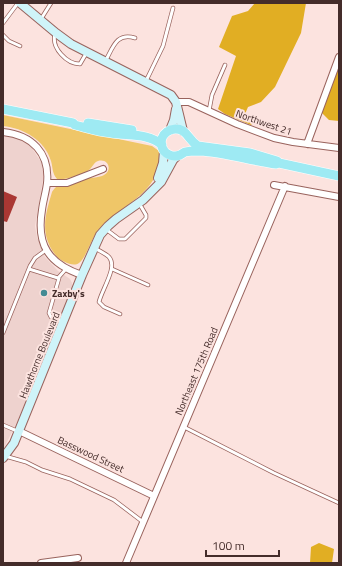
<svg xmlns="http://www.w3.org/2000/svg" width="342" height="566" viewBox="0 0 342 566" font-family="'Titillium Web',sans-serif">
	<style>
		.built { fill: #eed2ce }
		.green { fill: #efc668 }
		.forest { fill: #e1ae23 }
		.building { fill: #aa3733 }
		.lines { fill: none; stroke-linecap: round; stroke-linejoin: round }
		.lane-casing { stroke: #99635d; stroke-width: 4.5 }
		.street-casing { stroke: #99635d; stroke-width: 8 }
		.secondary-casing { stroke: #99635d; stroke-width: 10 }
		.primary-casing { stroke: #fff; stroke-width: 10 }
		.lane { stroke: #fff; stroke-width: 3 }
		.street { stroke: #fff; stroke-width: 6 }
		.secondary { stroke: #cff4f9; stroke-width: 8 }
		.primary { stroke: #9eeaf3; stroke-width: 9 }
		.poi-dot { fill: #448b94; stroke: #fce3df; stroke-width: 1.5 }
		.labels { text-anchor: middle; stroke-width: 4; stroke-linejoin: round; paint-order: stroke }
		.street-label { font-size: 10px; fill: #442c2a; stroke: #fce3df }
		.poi-label { font-size: 10px; font-weight: bold; fill: #442c2a; stroke: #fce3df; text-anchor: start }
	</style>
	<rect width="100%" height="100%" fill="#fce3df"/>
	<path class="built" d="M3 134 15 137 24 141 32 148 41 162 43 170V180L35 226 37 237 45 257 58 271 70 279 72 283V289L18 420 3 450Z"/>
	<path class="green" d="M3 115 152 146 159 151C164 192 121 204 99 229 92 237 86 258 79 263 75 266 69 264 65 262 59 260 55 255 52 250 40 230 46 213 52 192 54 189 54 189 56 187 60 185 64 187 68 185 74 184 80 181 86 179 92 177 99 178 104 175 113 170 108 158 98 161 93 163 93 167 89 170 83 174 63 181 57 179 52 173 53 168 51 161 45 140 23 128 3 126Z"/>
	<path class="forest" d="M255 3H306L301 33 275 87 261 102 248 107 245 114 257 118 251 125 225 114 218 109 236 56 219 47 232 16 248 11Z
		M339 66V121L329 120 320 111Z
		M319 543 334 549 332 563H310L311 547Z"/>
	<path class="building" d="M3 191 17 197 7 222 3 221Z"/>
	<g class="lines">
		<g class="lane-casing">
			<path id="lane" d="M41 19 51 3
				M3 23 18 3
				M55 34C51 48 67 64 80 64L87 52
				M3 35 9 41 20 46
				M106 60C113 47 117 32 135 38
				M146 81 163 46 173 8
				M209 111 212 95 225 65
				M107 230 119 239H125L146 218V215L139 203
				M95 248C99 251 105 253 109 257 118 267 102 289 99 302L104 307 120 314
				M29 269 58 278 66 269
				M112 269 148 285
				M59 278 49 313 51 317 63 322
				M3 333 30 266 35 258 46 250
				M3 425 17 431
				M184 427 274 473 339 503
				M5 456 26 462 42 470 70 479 114 500 143 522"/>
		</g>
		<g class="street-casing">
			<path id="street" d="M176 102H189L237 124 274 138 293 142 339 148
				M3 132C32 135 50 153 47 183 46 192 43 201 42 210 36 245 49 264 82 275
				M307 144 339 57
				M47 183H67L103 169
				M274 185 339 197
				M19 431 154 496
				M41 563 78 558
				M126 563 285 186"/>
		</g>
		<g class="secondary-casing">
			<path id="secondary" d="M20 3 56 33 71 44 171 95 176 102 183 131
				M170 130 174 120 176 109
				M158 178 163 163 164 151
				M3 458 14 443 82 275 100 235 108 226 116 219 143 200 161 182 173 160 177 156"/>
		</g>
		<g class="primary-casing">
			<path id="primary" d="M3 109 73 123 75 125C87 128 99 132 111 133 129 136 148 133 162 145
				M88 123 132 130
				M279 163 277 161 250 153 198 146C190 141 189 135 183 131 172 125 158 134 162 147 164 154 173 158 180 155 182 154 183 153 185 152 189 151 196 151 200 151 224 152 252 161 276 164L279 163 339 176"/>
		</g>
		<use href="#lane" class="lane"/>
		<use href="#street" class="street"/>
		<use href="#secondary" class="secondary"/>
		<use href="#primary" class="primary"/>
	</g>
	<circle class="poi-dot" cx="44" cy="293" r="4"/>
	<g class="labels">
		<g class="street-label">
			<text transform="translate(264 122) rotate(19)" y="4">Northwest 21</text>
			<text transform="translate(39 355) rotate(-68)" y="4">Hawthorne Boulevard</text>
			<text transform="translate(196 371) rotate(-67)" y="4">Northeast 175th Road</text>
			<text transform="translate(91 454) rotate(25)" y="4">Basswood Street</text>
		</g>
		<g class="poi-label">
			<text x="52" y="297">Zaxby's</text>
		</g>
	</g>
	<rect width="342" height="566" fill="none" stroke="#442c2a" stroke-width="8"/>
	<path d="M206 550v6h73v-6" fill="none" stroke="#442c2a" stroke-width="2"/>
	<text x="212" y="550" font-size="12" fill="#442c2a" stroke="#fce3df" stroke-width="3" paint-order="stroke">100 m</text>
</svg>
